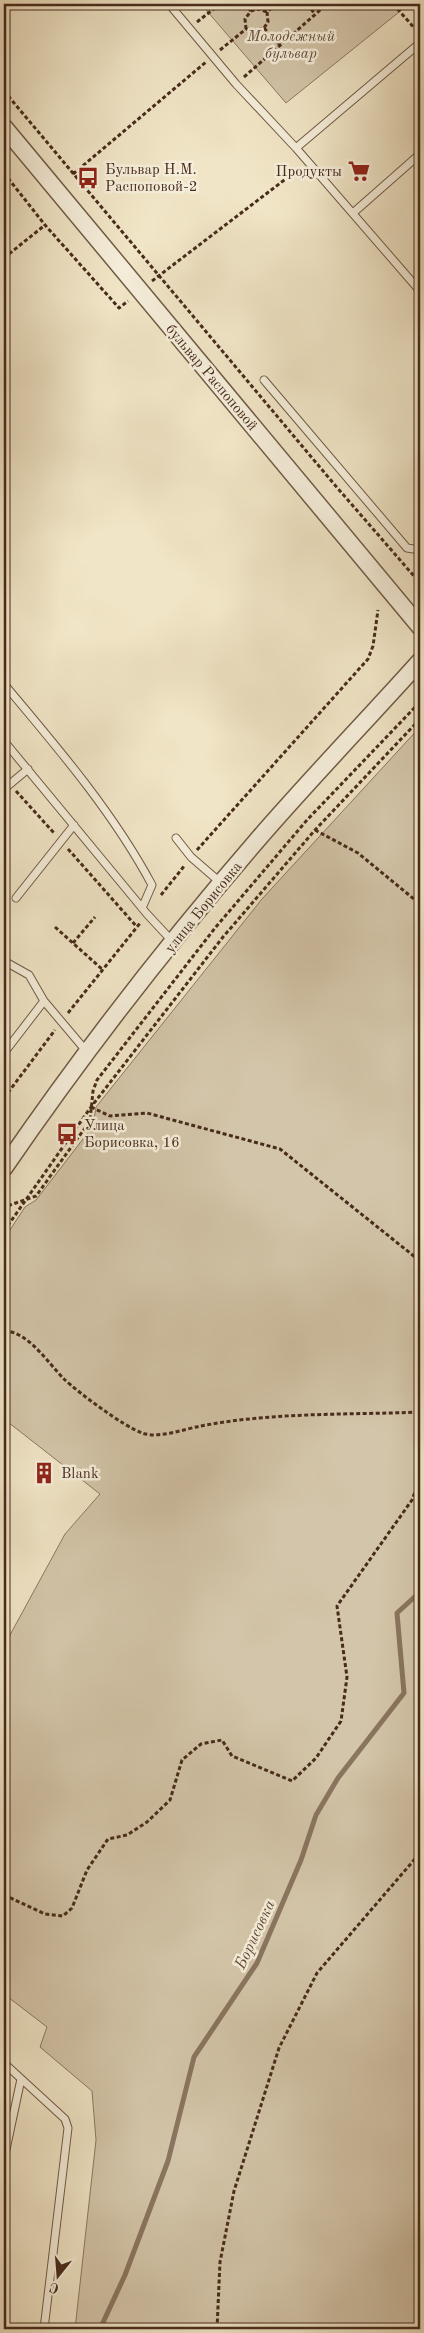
<svg xmlns="http://www.w3.org/2000/svg" width="424" height="2333" viewBox="0 0 424 2333" font-family="'Old Standard TT',serif">
	<style>
		.green { fill: #d3c5a9; stroke: #8d7862 }
		.lines { fill: none; stroke-linecap: round; stroke-linejoin: round }
		.stream { stroke: #8a755f; stroke-width: 5 }
		.service-casing { stroke: #715a46; stroke-width: 9 }
		.tertiary-casing { stroke: #715a46; stroke-width: 19 }
		.path { stroke: #472b1c; stroke-width: 3; stroke-dasharray: 4 2.5; stroke-linecap: butt }
		.service { stroke: #f5eeda; stroke-width: 7 }
		.tertiary { stroke: #f5eeda; stroke-width: 16 }
		.labels { text-anchor: middle; stroke-width: 5; stroke-linejoin: round; paint-order: stroke }
		.park-label { font-size: 15px; font-style: italic; fill: #634a38; stroke: #f5eeda }
		.poi-label { font-size: 15px; fill: #472b1c; stroke: #f5eeda; text-anchor: start }
		.street-label { font-size: 15px; fill: #472b1c; stroke: #f5eeda }
		.water-label { font-size: 16px; font-style: italic; fill: #634a38; stroke: #f5eeda }
	</style>
	<rect width="100%" height="100%" fill="#f0e5c6"/>
	<filter id="stains"><feTurbulence type="fractalNoise" baseFrequency=".004" numOctaves="4"/><feColorMatrix values="0 0 0 0 .2 0 0 0 0 .09 0 0 0 0 .02 0 0 0 .5 -.17"/></filter>
	<radialGradient id="worn" r=".72"><stop offset=".6" stop-color="#630" stop-opacity="0"/><stop offset="1" stop-color="#630" stop-opacity=".3"/></radialGradient>
	<path class="green" d="M201 4H409L286 103Z
		M420 727V2329H75L96 2140 92 2091 40 2047 47 2027 4 1994V1646L65 1534 100 1494 4 1419V1239L25 1207 36 1200 93 1126 96 1107 262 899Z"/>
	<g class="lines">
		<path class="stream" d="M100 2329 125 2275 168 2161 194 2057 257 1963 301 1860 316 1815 338 1778 404 1693 397 1613 420 1592"/>
		<g class="service-casing">
			<path id="service" d="M169 4 236 84 296 148 420 291
				M296 148 420 43
				M353 213 420 154
				M264 380 407 548 420 550
				M4 684C57 747 113 812 152 885L142 908
				M4 741 147 914 173 942
				M4 789 28 769
				M176 838 191 857 221 883
				M16 898 74 825
				M4 961 29 975 44 1001 4 1053
				M44 1001 87 1052
				M4 2063 65 2119 68 2128 44 2329
				M4 2159 21 2079"/>
		</g>
		<g class="tertiary-casing">
			<path id="tertiary" d="M4 127 420 627
				M4 1168C83 1053 169 942 260 837 312 777 367 720 420 661"/>
		</g>
		<path class="path" d="M244 4 251 11
			M307 4 315 14
			M332 4 336 7 341 4
			M393 4 418 32
			M197 22 220 4
			M264 28 280 45
			M246 29 245 19 251 11 259 9 267 12
			M220 50 246 29 256 30 264 28 268 22 267 12 276 4
			M244 77 327 4
			M4 91 334 484 420 583
			M4 173 45 225 119 308 128 301
			M73 174 206 62
			M4 258 45 225
			M152 281 300 168
			M16 791 54 833
			M315 830 358 853 420 904
			M68 849 137 927
			M197 850 368 659 373 646 378 610
			M161 895 185 865
			M55 927 103 970
			M73 943 95 917
			M68 1013 141 922
			M4 1098 55 1030
			M91 1107 110 1116 147 1113 280 1149 420 1261
			M4 1211 10 1205 36 1196 90 1121 93 1091 97 1080 215 928 307 820 420 702
			M4 1231 91 1107 223 937 315 830 420 719
			M4 1331C28 1331 48 1363 64 1379 79 1393 123 1426 142 1433 159 1439 184 1429 201 1426 273 1412 348 1415 420 1412
			M4 1895 45 1914 63 1916 72 1908 87 1870 108 1839 127 1835 147 1822 170 1800 182 1760 201 1744 222 1740 232 1756 292 1781 316 1758 341 1721 347 1677 337 1606 412 1500 420 1478
			M217 2329 220 2262 234 2191 279 2048 317 1973 420 1853"/>
		<use href="#service" class="service"/>
		<use href="#tertiary" class="tertiary"/>
	</g>
	<defs>
		<g id="supermarket-bare" transform="scale(1.725)"><path d="M-6-5.5h2.5l.6 2H6L4.5 2H-2.5L-4.4-4H-6ZM-1.5 3.2a1.3 1.3 0 1 0 .1 0ZM3 3.2a1.3 1.3 0 1 0 .1 0Z" fill="#8f2418" stroke="#f5eeda" stroke-width="2.5" paint-order="stroke"/></g>
		<g id="bus-bare" transform="scale(1.725)"><path d="M-5-6H5V4H4V6H2V4H-2V6H-4V4H-5ZM-3.5-4V0h7V-4ZM-3.5 1.2v1.5H-2V1.2ZM2 1.2v1.5H3.5V1.2Z" fill="#8f2418" stroke="#f5eeda" stroke-width="2.5" paint-order="stroke"/></g>
		<g id="building-bare" transform="scale(1.725)"><path d="M-4-6H4V6H1V3H-1V6H-4ZM-2.5-4.3h1.7v1.8h-1.7ZM.8-4.3h1.7v1.8H.8ZM-2.5-1h1.7V.8h-1.7ZM.8-1h1.7V.8H.8Z" fill="#8f2418" stroke="#f5eeda" stroke-width="2.5" paint-order="stroke"/></g>
	</defs>
	<g fill-rule="evenodd">
		<use href="#supermarket-bare" x="359" y="171"/>
		<use href="#bus-bare" x="88" y="178"/>
		<use href="#bus-bare" x="67" y="1134"/>
		<use href="#building-bare" x="44" y="1473"/>
	</g>
	<g class="labels">
		<g class="park-label">
			<text x="291" y="41">Молодежный<tspan x="291" dy="17">бульвар</tspan></text>
		</g>
		<g class="poi-label">
			<text x="105" y="174">Бульвар Н.М.<tspan x="105" dy="17">Распоповой-2</tspan></text>
			<text x="342" y="176" text-anchor="end">Продукты</text>
			<text x="84" y="1130">Улица<tspan x="84" dy="17">Борисовка, 16</tspan></text>
			<text x="61" y="1478">Blank</text>
		</g>
		<g class="street-label">
			<text transform="translate(212 377) rotate(50)" y="5">бульвар Распоповой</text>
			<text transform="translate(203 907) rotate(-51)" y="5">улица Борисовка</text>
		</g>
		<g class="water-label">
			<text transform="translate(254 1934) rotate(-65)" y="6">Борисовка</text>
		</g>
	</g>
	<rect width="424" height="2333" fill="none" stroke="#f0e5c6" stroke-width="20"/>
	<rect x="5" y="5" width="414" height="2323" fill="none" stroke="#472b1c" stroke-width="2.5"/>
	<rect x="10" y="10" width="404" height="2313" fill="none" stroke="#472b1c"/>
	<g transform="translate(58 2276) rotate(197)" stroke="#f5eeda" stroke-width="4" paint-order="stroke">
	<path d="M0-4L9 19L0 12L-9 19Z" fill="#472b1c"/>
	<text y="-8" font-size="14" font-weight="bold" text-anchor="middle" fill="#472b1c">С</text>
	</g>
	<rect width="100%" height="100%" filter="url(#stains)"/>
	<rect width="100%" height="100%" fill="url(#worn)"/>
</svg>
